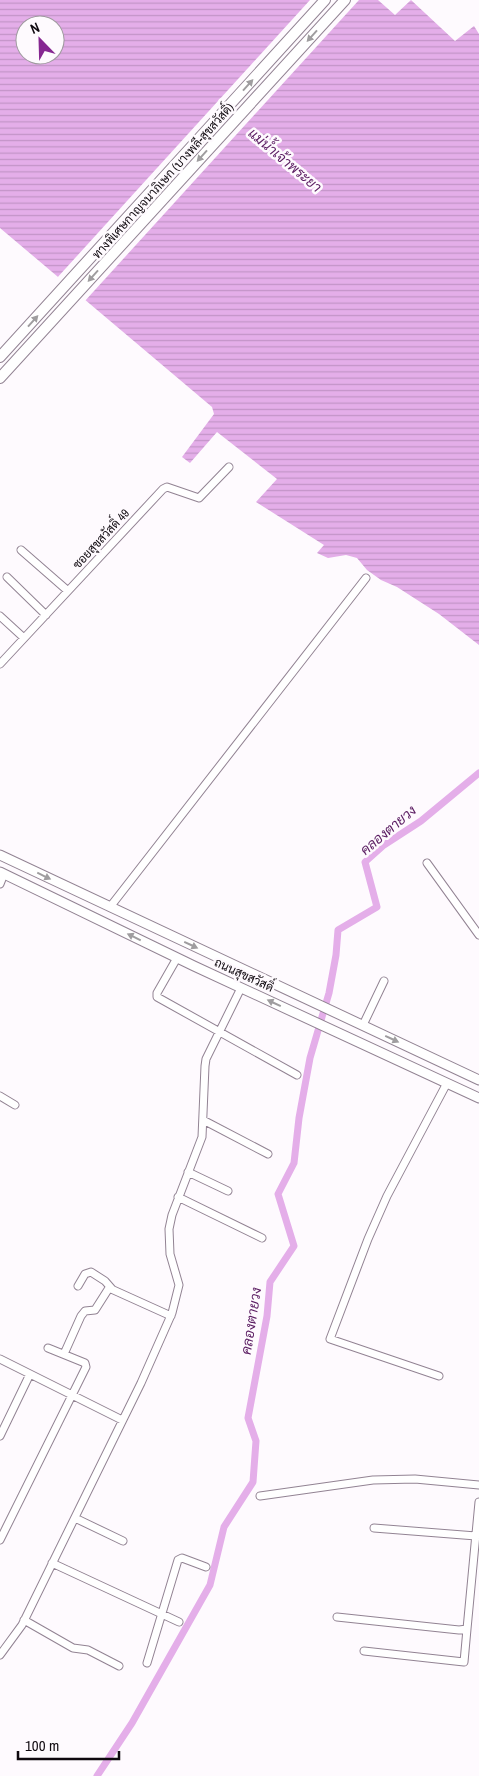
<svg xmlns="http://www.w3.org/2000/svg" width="479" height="1776" viewBox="0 0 479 1776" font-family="'Archivo Narrow',Sarabun,sans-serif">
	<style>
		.water { fill: url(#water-rules); fill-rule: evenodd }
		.pier { fill: #fefafe }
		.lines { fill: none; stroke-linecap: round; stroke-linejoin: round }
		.canal { stroke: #e4aee9; stroke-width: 7 }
		.minor-casing { stroke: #928393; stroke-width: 9 }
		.major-casing { stroke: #928393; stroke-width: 11 }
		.highway-casing { stroke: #928393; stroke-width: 12 }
		.minor { stroke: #fff; stroke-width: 7 }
		.major { stroke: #fff; stroke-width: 9 }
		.highway { stroke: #fff; stroke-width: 10 }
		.oneway { fill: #9f9d9f }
		.labels { text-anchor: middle; stroke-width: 5; stroke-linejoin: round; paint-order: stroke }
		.street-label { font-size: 12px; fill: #0f090f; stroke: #fefafe }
		.water-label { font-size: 14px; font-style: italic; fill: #5b1d62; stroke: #fefafe }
	</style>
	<defs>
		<pattern id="water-rules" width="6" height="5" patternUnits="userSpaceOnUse" patternTransform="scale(1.25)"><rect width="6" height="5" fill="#e4aee9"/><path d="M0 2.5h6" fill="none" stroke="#c294c7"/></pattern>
	</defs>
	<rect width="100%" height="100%" fill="#fefafe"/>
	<path class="water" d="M0 0H378L395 15 411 0 455 41 474 26 479 34V645L439 614 397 587 381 580 367 570 357 558 346 555 328 558 317 553 324 545 256 502 277 479 217 432 190 463 182 457 214 414 212 407 0 228ZM25 25H55V55H25Z"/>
	<path class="pier" d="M310 0H359L84 302 56 279Z"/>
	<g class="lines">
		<path class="canal" d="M97 1776 132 1723 210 1585 224 1527 253 1482 256 1441 248 1418 267 1316 270 1282 294 1246 278 1194 294 1163 299 1118 310 1058 329 993 336 955 338 930 377 907 365 862 384 845 421 821 479 773"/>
		<g class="minor-casing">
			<path id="minor" d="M21 550 68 591
				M7 577 46 615
				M0 616 24 638
				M0 664 163 489 167 487 199 498 229 467
				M427 863 479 935
				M0 884 4 874
				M110 907 366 578
				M177 958 157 993V997L297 1075
				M363 1025 384 981
				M0 1096 15 1105
				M203 1120 268 1154
				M188 1172 228 1191
				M178 1197 262 1238
				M78 1286 85 1274 91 1272 105 1281 112 1289
				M64 1354 81 1316 85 1311 95 1310 109 1288 171 1316
				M0 1359 122 1420
				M439 1376 330 1339 368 1239 387 1196 447 1083
				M0 1436 30 1374
				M260 1496 373 1480 415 1479 479 1485
				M75 1518 123 1541
				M374 1528 476 1536
				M0 1540 86 1367 85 1363 48 1348
				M52 1563 179 1622
				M337 1617 459 1630 467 1629 479 1502
				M24 1620 73 1648 88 1650 119 1666
				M364 1651 464 1662 467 1629
				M0 1655 22 1625 141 1383 172 1313 179 1285 170 1254 169 1229 172 1215 202 1137 205 1066 206 1059 241 988
				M147 1663 178 1560 182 1558 206 1567"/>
		</g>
		<g class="major-casing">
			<path id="major" d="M0 855 479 1080
				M0 872 194 966 479 1098"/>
		</g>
		<g class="highway-casing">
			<path id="highway" d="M0 357 325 0
				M0 378 345 0"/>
		</g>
		<use href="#minor" class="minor"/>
		<use href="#major" class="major"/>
		<use href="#highway" class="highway"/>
	</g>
	<defs><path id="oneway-solid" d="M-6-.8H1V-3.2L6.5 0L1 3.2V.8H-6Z" transform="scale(1.25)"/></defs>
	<g class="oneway">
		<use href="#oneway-solid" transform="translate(312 36) rotate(132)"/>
		<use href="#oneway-solid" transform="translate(248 85) rotate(-48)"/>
		<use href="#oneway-solid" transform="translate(202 156) rotate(132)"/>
		<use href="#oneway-solid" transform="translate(93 276) rotate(132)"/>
		<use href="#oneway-solid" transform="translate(33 321) rotate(-48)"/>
		<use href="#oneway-solid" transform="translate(44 876) rotate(26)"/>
		<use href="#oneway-solid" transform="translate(134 937) rotate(-154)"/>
		<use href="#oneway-solid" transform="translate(191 945) rotate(25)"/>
		<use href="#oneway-solid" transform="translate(274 1003) rotate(-155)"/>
		<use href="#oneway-solid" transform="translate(392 1039) rotate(25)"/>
	</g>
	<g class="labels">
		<g class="street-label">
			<text transform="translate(163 181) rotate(-48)" y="4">ทางพิเศษกาญจนาภิเษก (บางพลี-สุขสวัสดิ์)</text>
			<text transform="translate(101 539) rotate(-47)" y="4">ซอยสุขสวัสดิ์ 49</text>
			<text transform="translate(244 975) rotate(25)" y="4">ถนนสุขสวัสดิ์</text>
		</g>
		<g class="water-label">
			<text transform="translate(285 160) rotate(40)" y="5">แม่น้ำเจ้าพระยา</text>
			<text transform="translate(388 830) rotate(-40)" y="5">คลองตายวง</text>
			<text transform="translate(251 1321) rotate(-81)" y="5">คลองตายวง</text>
		</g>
	</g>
	<g transform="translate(40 40) rotate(337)"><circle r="24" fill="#fefafe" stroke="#9e9a9e"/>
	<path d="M0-4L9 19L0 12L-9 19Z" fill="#862791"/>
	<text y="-8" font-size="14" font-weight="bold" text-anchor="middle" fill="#0f090f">N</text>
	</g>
	<path d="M18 1751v8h101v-8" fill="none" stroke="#0f090f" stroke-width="2.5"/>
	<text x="25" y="1751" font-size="15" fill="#0f090f" stroke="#fefafe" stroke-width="4" paint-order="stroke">100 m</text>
</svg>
